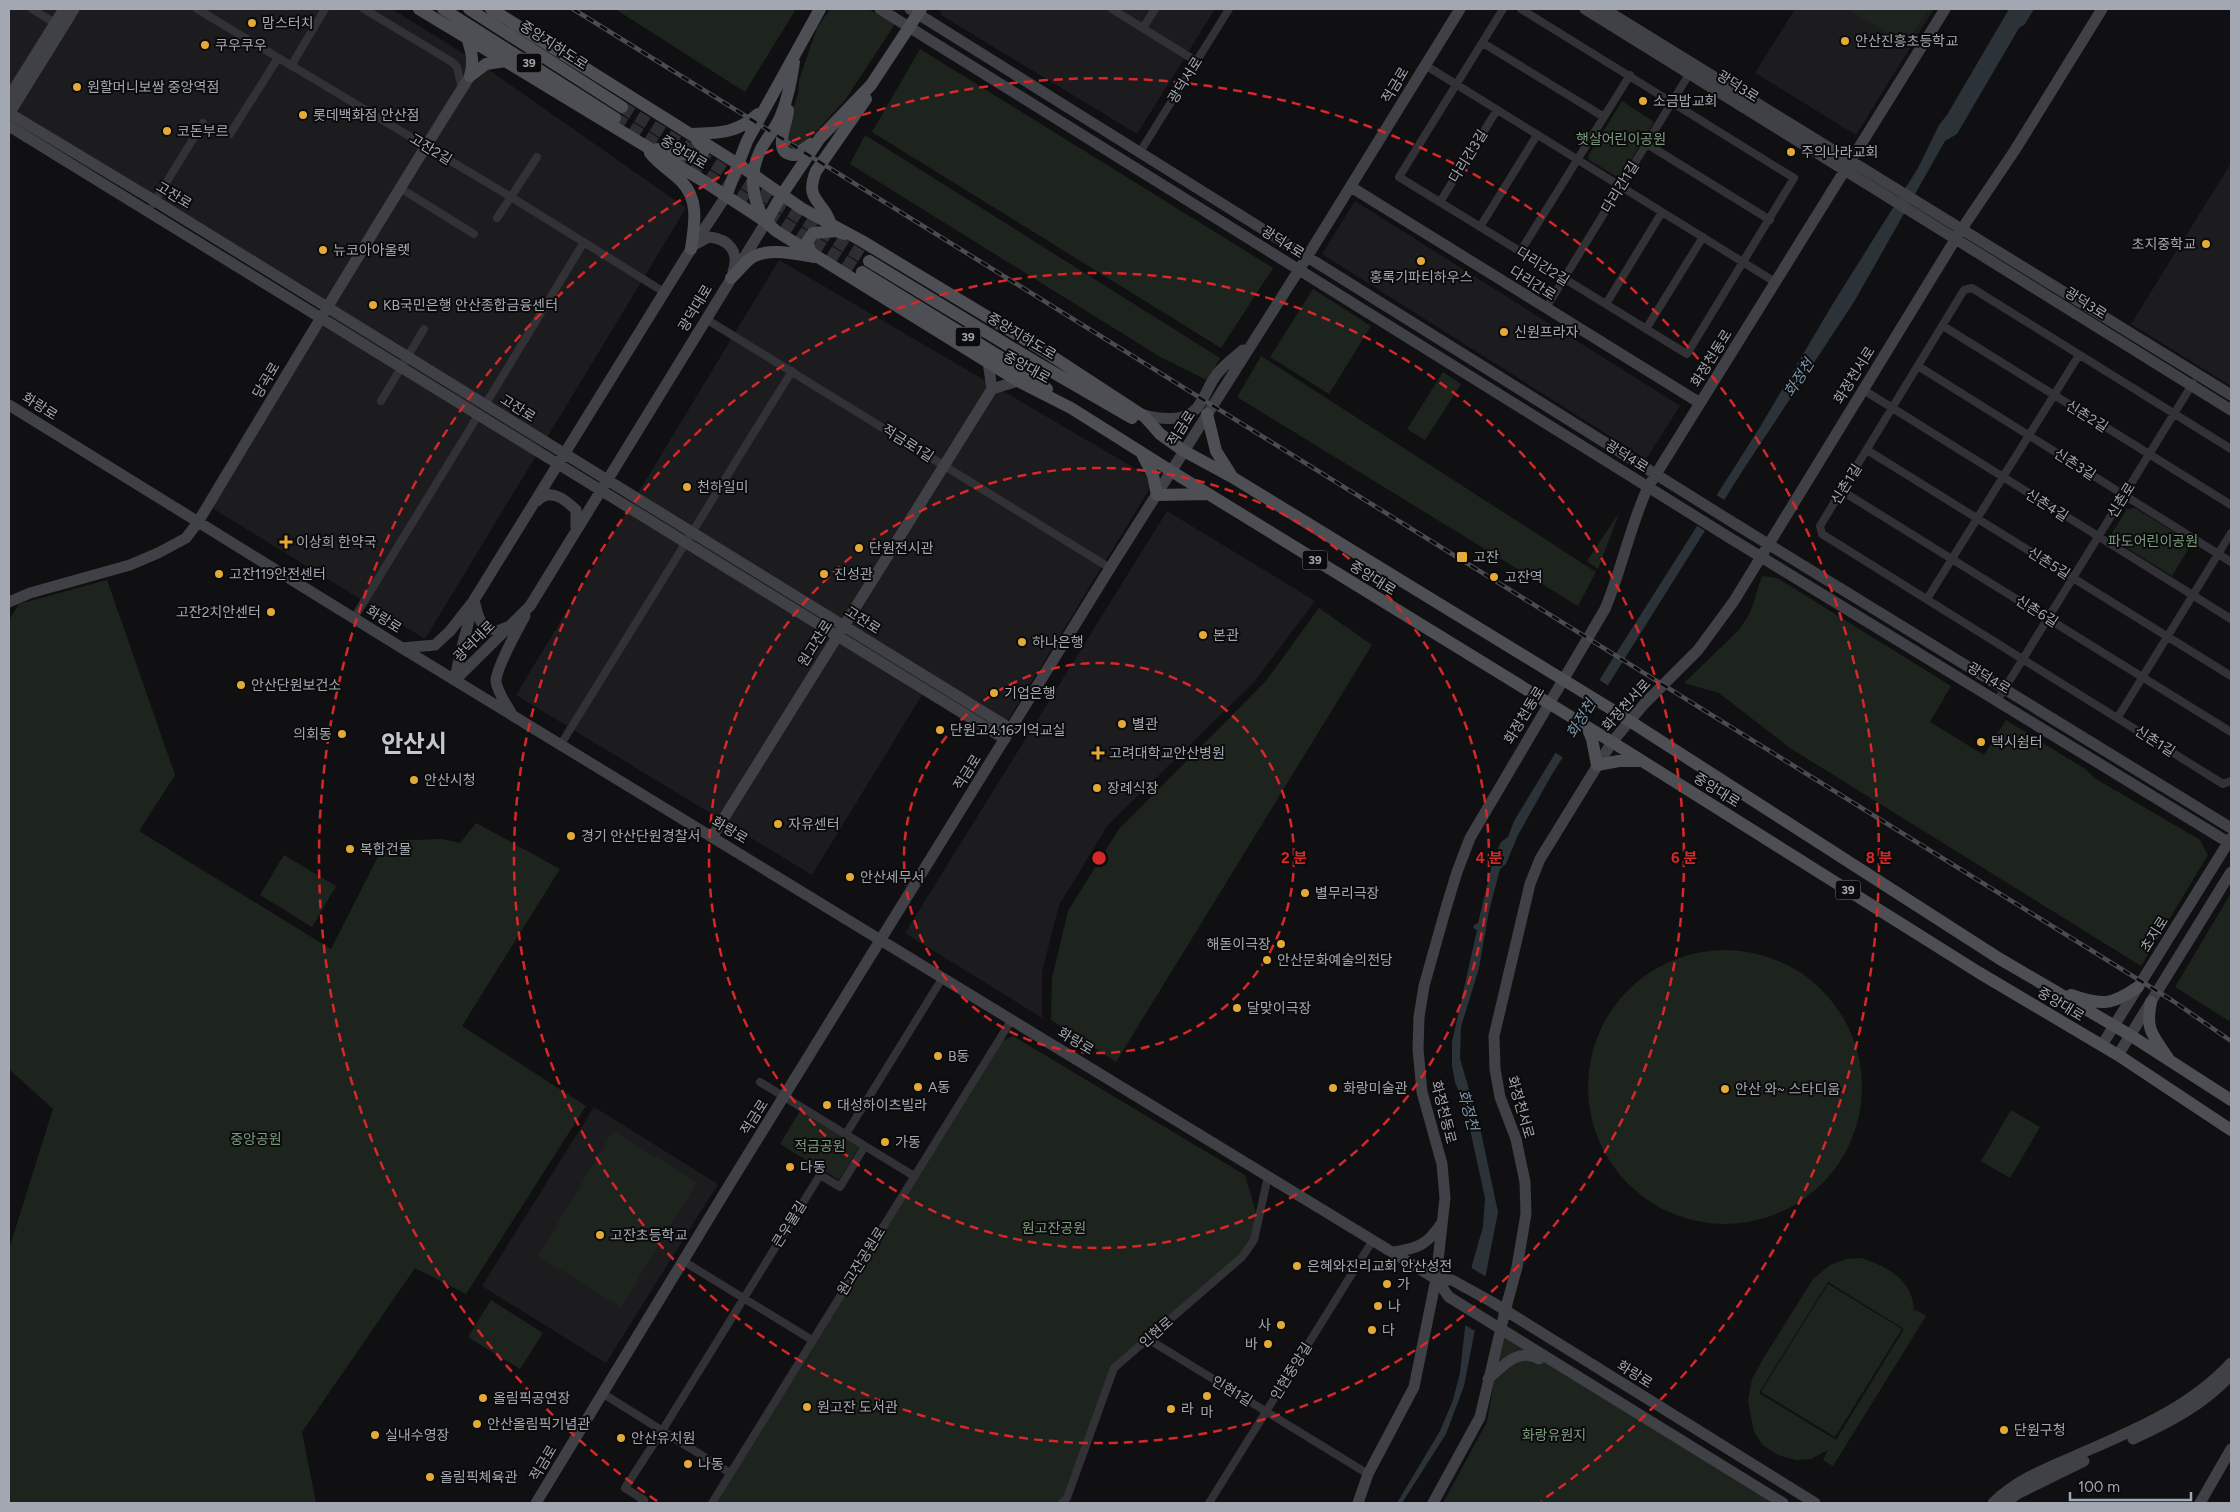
<svg xmlns="http://www.w3.org/2000/svg" width="2240" height="1512" viewBox="0 0 2240 1512" font-family="Figtree,'Noto Sans KR',sans-serif">
	<style>
		.built { fill: #1c1c1e }
		.green { fill: #1d241e; fill-rule: evenodd }
		.water { fill: #2b3339 }
		.pier { fill: #101012 }
		.lines { fill: none; stroke-linecap: round; stroke-linejoin: round }
		.primary-tunnel { stroke: #2d2e32; stroke-width: 12; stroke-dasharray: 12 6; stroke-linecap: butt }
		.street { stroke: #323236; stroke-width: 8 }
		.secondary { stroke: #404146; stroke-width: 11 }
		.primary { stroke: #4e4f55; stroke-width: 12 }
		.rail-casing { stroke: #4b4c51; stroke-width: 4.5 }
		.rail { stroke: #0b0b0c; stroke-width: 2.5; stroke-dasharray: 8; stroke-linecap: butt }
		.ring { fill: none; stroke: #d62828; stroke-width: 2.5; stroke-dasharray: 9 6 }
		.poi-dot { fill: #e3aa37; stroke: #0b0b0c; stroke-width: 2 }
		.labels { text-anchor: middle; stroke-width: 4; stroke-linejoin: round; paint-order: stroke }
		.shield { fill: #0b0b0c; stroke: #757880; stroke-width: 1 }
		.shield-label { font-size: 12px; font-weight: bold; fill: #a3a7b1 }
		.poi-label { font-size: 14px; fill: #a3a7b1; stroke: #0b0b0c; text-anchor: start }
		.street-label { font-size: 14px; fill: #a3a7b1; stroke: #0b0b0c }
		.park-label { font-size: 14px; fill: #7b9b7d; stroke: #0b0b0c }
		.water-label { font-size: 15px; font-style: italic; fill: #7b94ab; stroke: #0b0b0c }
		.town-label { font-size: 24px; font-weight: bold; fill: #c3c6ce; stroke: #0b0b0c }
		.centre { fill: #d62828; stroke: #0b0b0c; stroke-width: 2.5 }
		.ring-label { font-size: 15px; text-anchor: middle; font-weight: bold; fill: #d62828; stroke: #0b0b0c; stroke-width: 4; stroke-linejoin: round; paint-order: stroke }
	</style>
	<rect width="100%" height="100%" fill="#101012"/>
	<path class="built" d="M9 9H392L482 65 686 208 425 639 209 506 332 307 9 106Z
		M940 9H1215L1137 134 941 15Z
		M1795 9H1934L1856 135 1755 73Z
		M2231 163V386L2131 324Z
		M1355 201 1680 406 1646 459 1322 254Z
		M779 260 1155 480 996 740 922 695 812 875 516 695Z
		M1167 511 1315 601 1254 682 1108 825 1059 905 1042 972V1018L905 933Z
		M594 1107 718 1184 606 1363 482 1286Z"/>
	<path class="green" d="M615 9H796L745 92Z
		M830 9H868L895 24 845 100 804 145 795 149 786 144 787 128 798 94 799 80 817 28Z
		M1848 9H1928L1909 40 1902 35 1898 40Z
		M920 49 1273 268 1221 348 872 132Z
		M1622 101 1654 122 1621 176 1617 177 1589 160 1588 156Z
		M865 135 1220 358 1207 380 1162 358 850 164Z
		M1313 289 1371 326 1329 394 1270 357Z
		M1261 356 1596 572 1578 606 1237 397Z
		M1443 372 1461 384 1425 440 1407 429Z
		M2135 508 2192 543 2172 576 2114 540 2112 533 2127 509Z
		M1619 513 1598 569 1587 561Z
		M1762 576 1777 578 1951 686 1930 722 1984 755 2006 720 2085 769 2096 779 2200 840 2208 855 2141 966 1790 748 1719 693 1684 683 1739 630 1750 613Z
		M107 580 175 775 139 831 331 949 386 841 442 839 460 843 476 823 560 869 462 1026 586 1106 466 1294 415 1268 302 1432 316 1503H9V1249L53 1109 9 1069V620L19 604Z
		M1319 608 1372 645 1116 1062 1051 1020 1052 978 1068 911 1119 829 1266 681Z
		M284 855 336 886 312 927 260 895Z
		M2231 893V1022L2175 987Z
		M1588 1087a137 137 0 1 1 274 0a137 137 0 1 1-274 0Z
		M1013 1036 1245 1175 1257 1216 1250 1254 1118 1368 1072 1490 1065 1503H713L1002 1041Z
		M2011 1110 2040 1127 2010 1178 1981 1161Z
		M800 1111 859 1147 839 1180 780 1144Z
		M613 1131 697 1182 621 1307 538 1256Z
		M1861 1258C1887 1266 1913 1280 1914 1311L1916 1310 1926 1316 1833 1466 1823 1460 1828 1450 1811 1459 1796 1460 1778 1455 1763 1445 1754 1432 1748 1401 1752 1379 1763 1359 1813 1279 1830 1265 1846 1259ZM1828 1282 1904 1329 1836 1440 1759 1393Z
		M1828 1284 1902 1329 1835 1437 1761 1392Z
		M491 1300 543 1333 520 1369 468 1337Z
		M1504 1324 1791 1503H1443L1487 1422Z"/>
	<path class="water" d="M2009 9H2034L2025 24 2019 28 1957 134 1945 141 1854 302 1743 470 1551 776 1518 835 1506 864 1500 869 1489 911 1479 968 1461 1027 1460 1059 1479 1123 1498 1212 1464 1386 1446 1434 1402 1503H1397L1440 1431 1453 1400 1460 1373 1472 1265 1483 1227 1485 1198 1466 1111 1455 1082 1452 1066V1042L1477 930 1473 928 1474 925 1478 923 1494 857 1501 842 1508 837 1514 821 1610 663 1760 427 1834 302 1918 168 1939 125 1947 115Z"/>
	<path class="pier" d="M1715 494 1726 501 1707 532 1696 525Z
		M1598 679 1610 687 1565 759 1553 751Z
		M1470 1267 1488 1278 1477 1332 1463 1324Z"/>
	<g class="lines">
		<path class="primary-tunnel" d="M622 107 869 261
			M615 118 862 272"/>
		<path class="street" d="M32 9 55 23
			M197 9 511 197 664 292
			M364 9 452 62 457 67 462 89
			M1112 9 1199 63
			M1503 9 1399 177 1687 354 1794 178 1521 9
			M1143 28 1155 9
			M1483 43 1604 117
			M1425 65 1775 282
			M291 66 325 9
			M230 134 278 58
			M1647 144 1770 220
			M1140 152 1229 9
			M400 188 474 234
			M1440 202 1497 110
			M153 204 203 123
			M497 218 537 157
			M1480 227 1537 135
			M1520 252 1630 75
			M1606 304 1662 212
			M1546 308 1691 71
			M706 319 1110 568
			M1943 326 2231 505
			M1646 329 1703 237
			M1918 366 2231 562
			M1862 389 2231 619
			M381 401 424 329
			M485 405 584 242
			M2231 449 1972 288 1964 290 1820 526 1822 534 2223 784 2231 781
			M1867 450 2231 676
			M1842 491 2231 732
			M1927 599 2079 355
			M354 618 479 414
			M1997 701 2193 383
			M2118 717 2231 533
			M561 744 792 371
			M760 1082 914 1176
			M846 1134 943 977
			M683 1261 812 1340
			M1148 1339 1368 1474
			M602 1393 730 1473
			M641 1503 644 1500 625 1488 662 1431 820 1175 840 1187 865 1146
			M712 1503 1012 1019
			M1062 1503 1067 1498 1114 1368 1242 1257 1254 1240 1268 1176
			M1209 1503 1373 1240"/>
		<path class="secondary" d="M880 9 1730 538 2231 844
			M910 9 1737 525 2231 828
			M1585 9 2231 410
			M1604 9 2231 395
			M9 97 64 9
			M9 113 155 201 1011 729
			M9 114 74 9
			M9 126 1005 739
			M1351 187 1700 403
			M696 244 709 237C729 239 740 252 733 272
			M988 362 992 389
			M992 389 1018 381
			M9 405 402 648 1436 1279 1449 1297 1783 1503
			M1141 414C1158 419 1184 423 1197 408 1205 398 1209 384 1217 374 1224 365 1235 357 1243 350
			M537 501C550 487 566 500 576 510V528
			M9 602 30 593 130 565 158 553 186 538 198 522C288 372 377 223 470 76
			M475 604C480 622 479 625 497 631L507 627
			M402 648 435 645 450 631 472 603
			M455 680C459 653 468 627 474 600L691 249 726 196
			M455 680 530 606 766 222
			M511 713C506 703 497 692 496 681 496 668 518 629 525 616
			M712 837 992 389
			M2102 1045 2231 838
			M2118 1055 2231 872
			M1394 1252C1418 1248 1427 1245 1441 1224
			M1436 1279 1452 1280 1492 1302 1815 1503
			M1488 1379C1503 1366 1518 1347 1539 1359
			M2133 1439C2170 1422 2203 1405 2231 1375
			M536 1503 731 1182 1110 568 1307 257 1460 9
			M1358 1503 1368 1474 1414 1387 1436 1279 1445 1198 1442 1164 1422 1092 1418 1049 1419 1017 1424 986 1446 908 1457 872 1470 838 1605 609C1622 569 1630 526 1648 487L1945 9
			M1433 1503 1480 1417 1505 1311 1517 1267 1526 1214 1525 1182 1516 1139 1500 1097 1495 1069 1494 1036 1530 884 1540 859 1612 742 1645 703 1698 650 1734 601 1961 230 2015 150 2102 9
			M1993 1503C2016 1480 2045 1469 2075 1456 2132 1431 2188 1409 2231 1363
			M2005 1503 2017 1494 2084 1461
			M2200 1503 2231 1449"/>
		<path class="primary" d="M419 9 705 182 766 222 776 231 1018 381 1071 408 1171 471 1612 742 1978 972 2118 1055 2231 1130
			M443 9 615 118
			M469 9 622 107
			M491 9 738 164 801 208 862 241 1044 351 1145 417 1160 434 1184 451 1232 477 1611 709 2000 959 2130 1035 2231 1100
			M467 38C472 52 474 62 470 76L486 64 505 61
			M788 110C788 124 770 154 795 155L811 144
			M691 134C719 133 736 134 758 114
			M657 149 700 158 704 150 696 139
			M650 153C661 166 671 171 682 182 700 201 694 226 691 249
			M726 196 747 141 820 9
			M765 220C751 199 749 174 760 151 766 139 775 129 780 118 788 99 791 81 794 62
			M766 222 781 196 820 138 871 85 921 9
			M830 222C823 200 804 201 816 171L866 99
			M810 251 807 242 813 233 836 231 844 234
			M869 261 1037 363 1132 418
			M862 272 1028 374 1047 389
			M731 278C738 272 744 263 751 258 768 247 795 254 814 257
			M1207 414 1216 451 1231 475
			M1142 454 1153 475 1157 495 1208 494
			M1587 727 1592 739 1597 765 1619 761H1641
			M2071 995C2102 1006 2112 1005 2138 987
			M2151 1002C2145 1030 2153 1035 2168 1058"/>
		<g class="rail-casing">
			<path id="rail" d="M573 9 2173 1001 2231 1041"/>
		</g>
		<use href="#rail" class="rail"/>
	</g>
	<g class="ring">
		<circle cx="1099" cy="858" r="195"/>
		<circle cx="1099" cy="858" r="390"/>
		<circle cx="1099" cy="858" r="585"/>
		<path d="M657 1501A780 780 0 1 1 1541 1501"/>
	</g>
	<g class="poi-dot">
		<circle cx="252" cy="23" r="5"/>
		<circle cx="1845" cy="41" r="5"/>
		<circle cx="205" cy="45" r="5"/>
		<circle cx="77" cy="87" r="5"/>
		<circle cx="1643" cy="101" r="5"/>
		<circle cx="303" cy="115" r="5"/>
		<circle cx="167" cy="131" r="5"/>
		<circle cx="1791" cy="152" r="5"/>
		<circle cx="2206" cy="244" r="5"/>
		<circle cx="323" cy="250" r="5"/>
		<circle cx="1421" cy="261" r="5"/>
		<circle cx="373" cy="305" r="5"/>
		<circle cx="1504" cy="332" r="5"/>
		<circle cx="687" cy="487" r="5"/>
		<path d="M283.5 534.5h5v5h5v5h-5v5h-5v-5h-5v-5h5z"/>
		<circle cx="859" cy="548" r="5"/>
		<rect x="1456" y="551" width="12" height="12" rx="2.5"/>
		<circle cx="219" cy="574" r="5"/>
		<circle cx="824" cy="574" r="5"/>
		<circle cx="1494" cy="577" r="5"/>
		<circle cx="271" cy="612" r="5"/>
		<circle cx="1203" cy="635" r="5"/>
		<circle cx="1022" cy="642" r="5"/>
		<circle cx="241" cy="685" r="5"/>
		<circle cx="994" cy="693" r="5"/>
		<circle cx="1122" cy="724" r="5"/>
		<circle cx="940" cy="730" r="5"/>
		<circle cx="342" cy="734" r="5"/>
		<circle cx="1981" cy="742" r="5"/>
		<path d="M1095.5 745.5h5v5h5v5h-5v5h-5v-5h-5v-5h5z"/>
		<circle cx="414" cy="780" r="5"/>
		<circle cx="1097" cy="788" r="5"/>
		<circle cx="778" cy="824" r="5"/>
		<circle cx="571" cy="836" r="5"/>
		<circle cx="350" cy="849" r="5"/>
		<circle cx="850" cy="877" r="5"/>
		<circle cx="1305" cy="893" r="5"/>
		<circle cx="1281" cy="944" r="5"/>
		<circle cx="1267" cy="960" r="5"/>
		<circle cx="1237" cy="1008" r="5"/>
		<circle cx="938" cy="1056" r="5"/>
		<circle cx="918" cy="1087" r="5"/>
		<circle cx="1333" cy="1088" r="5"/>
		<circle cx="1725" cy="1089" r="5"/>
		<circle cx="827" cy="1105" r="5"/>
		<circle cx="885" cy="1142" r="5"/>
		<circle cx="790" cy="1167" r="5"/>
		<circle cx="600" cy="1235" r="5"/>
		<circle cx="1297" cy="1266" r="5"/>
		<circle cx="1387" cy="1284" r="5"/>
		<circle cx="1378" cy="1306" r="5"/>
		<circle cx="1281" cy="1325" r="5"/>
		<circle cx="1372" cy="1330" r="5"/>
		<circle cx="1268" cy="1344" r="5"/>
		<circle cx="1207" cy="1396" r="5"/>
		<circle cx="483" cy="1398" r="5"/>
		<circle cx="807" cy="1407" r="5"/>
		<circle cx="1171" cy="1409" r="5"/>
		<circle cx="477" cy="1424" r="5"/>
		<circle cx="2004" cy="1430" r="5"/>
		<circle cx="375" cy="1435" r="5"/>
		<circle cx="621" cy="1438" r="5"/>
		<circle cx="688" cy="1464" r="5"/>
		<circle cx="430" cy="1477" r="5"/>
	</g>
	<g class="labels">
		<g class="shield">
			<rect x="516.5" y="53.5" width="25" height="19" rx="4"/>
			<rect x="955.5" y="327.5" width="25" height="19" rx="4"/>
			<rect x="1302.5" y="550.5" width="25" height="19" rx="4"/>
			<rect x="1835.5" y="880.5" width="25" height="19" rx="4"/>
		</g>
		<g class="shield-label">
			<text x="529" y="67">39</text>
			<text x="968" y="341">39</text>
			<text x="1315" y="564">39</text>
			<text x="1848" y="894">39</text>
		</g>
		<g class="poi-label">
			<text x="262" y="28">맘스터치</text>
			<text x="1855" y="46">안산진흥초등학교</text>
			<text x="215" y="50">쿠우쿠우</text>
			<text x="87" y="92">원할머니보쌈 중앙역점</text>
			<text x="1653" y="106">소금밥교회</text>
			<text x="313" y="120">롯데백화점 안산점</text>
			<text x="177" y="136">코돈부르</text>
			<text x="1801" y="157">주의나라교회</text>
			<text x="2196" y="249" text-anchor="end">초지중학교</text>
			<text x="333" y="255">뉴코아아울렛</text>
			<text x="1421" y="282" text-anchor="middle">홍록기파티하우스</text>
			<text x="383" y="310">KB국민은행 안산종합금융센터</text>
			<text x="1514" y="337">신원프라자</text>
			<text x="697" y="492">천하일미</text>
			<text x="296" y="547">이상희 한약국</text>
			<text x="869" y="553">단원전시관</text>
			<text x="1473" y="562">고잔</text>
			<text x="229" y="579">고잔119안전센터</text>
			<text x="834" y="579">진성관</text>
			<text x="1504" y="582">고잔역</text>
			<text x="261" y="617" text-anchor="end">고잔2치안센터</text>
			<text x="1213" y="640">본관</text>
			<text x="1032" y="647">하나은행</text>
			<text x="251" y="690">안산단원보건소</text>
			<text x="1004" y="698">기업은행</text>
			<text x="1132" y="729">별관</text>
			<text x="950" y="735">단원고4.16기억교실</text>
			<text x="332" y="739" text-anchor="end">의회동</text>
			<text x="1991" y="747">택시쉼터</text>
			<text x="1109" y="758">고려대학교안산병원</text>
			<text x="424" y="785">안산시청</text>
			<text x="1107" y="793">장례식장</text>
			<text x="788" y="829">자유센터</text>
			<text x="581" y="841">경기 안산단원경찰서</text>
			<text x="360" y="854">복합건물</text>
			<text x="860" y="882">안산세무서</text>
			<text x="1315" y="898">별무리극장</text>
			<text x="1271" y="949" text-anchor="end">해돋이극장</text>
			<text x="1277" y="965">안산문화예술의전당</text>
			<text x="1247" y="1013">달맞이극장</text>
			<text x="948" y="1061">B동</text>
			<text x="928" y="1092">A동</text>
			<text x="1343" y="1093">화랑미술관</text>
			<text x="1735" y="1094">안산 와~ 스타디움</text>
			<text x="837" y="1110">대성하이츠빌라</text>
			<text x="895" y="1147">가동</text>
			<text x="800" y="1172">다동</text>
			<text x="610" y="1240">고잔초등학교</text>
			<text x="1307" y="1271">은혜와진리교회 안산성전</text>
			<text x="1397" y="1289">가</text>
			<text x="1388" y="1311">나</text>
			<text x="1271" y="1330" text-anchor="end">사</text>
			<text x="1382" y="1335">다</text>
			<text x="1258" y="1349" text-anchor="end">바</text>
			<text x="493" y="1403">올림픽공연장</text>
			<text x="817" y="1412">원고잔 도서관</text>
			<text x="1181" y="1414">라</text>
			<text x="1207" y="1417" text-anchor="middle">마</text>
			<text x="487" y="1429">안산올림픽기념관</text>
			<text x="2014" y="1435">단원구청</text>
			<text x="385" y="1440">실내수영장</text>
			<text x="631" y="1443">안산유치원</text>
			<text x="698" y="1469">나동</text>
			<text x="440" y="1482">올림픽체육관</text>
		</g>
		<g class="street-label">
			<text transform="translate(554 45) rotate(33)" y="5">중앙지하도로</text>
			<text transform="translate(1185 80) rotate(-58)" y="5">광덕서로</text>
			<text transform="translate(1395 85) rotate(-59)" y="5">적금로</text>
			<text transform="translate(1738 86) rotate(32)" y="5">광덕3로</text>
			<text transform="translate(431 149) rotate(31)" y="5">고잔2길</text>
			<text transform="translate(684 152) rotate(31)" y="5">중앙대로</text>
			<text transform="translate(1468 156) rotate(-58)" y="5">다리간3길</text>
			<text transform="translate(1620 187) rotate(-58)" y="5">다리간1길</text>
			<text transform="translate(174 195) rotate(31)" y="5">고잔로</text>
			<text transform="translate(1283 242) rotate(32)" y="5">광덕4로</text>
			<text transform="translate(1543 266) rotate(32)" y="5">다리간2길</text>
			<text transform="translate(1533 283) rotate(32)" y="5">다리간로</text>
			<text transform="translate(2086 303) rotate(32)" y="5">광덕3로</text>
			<text transform="translate(695 308) rotate(-59)" y="5">광덕대로</text>
			<text transform="translate(1022 336) rotate(31)" y="5">중앙지하도로</text>
			<text transform="translate(1711 358) rotate(-58)" y="5">화정천동로</text>
			<text transform="translate(1027 367) rotate(29)" y="5">중앙대로</text>
			<text transform="translate(1854 375) rotate(-58)" y="5">화정천서로</text>
			<text transform="translate(266 380) rotate(-59)" y="5">당곡로</text>
			<text transform="translate(40 406) rotate(32)" y="5">화랑로</text>
			<text transform="translate(518 408) rotate(32)" y="5">고잔로</text>
			<text transform="translate(2087 416) rotate(32)" y="5">신촌2길</text>
			<text transform="translate(1181 428) rotate(-58)" y="5">적금로</text>
			<text transform="translate(908 443) rotate(32)" y="5">적금로1길</text>
			<text transform="translate(1627 456) rotate(32)" y="5">광덕4로</text>
			<text transform="translate(2075 464) rotate(32)" y="5">신촌3길</text>
			<text transform="translate(1846 484) rotate(-58)" y="5">신촌1길</text>
			<text transform="translate(2121 500) rotate(-58)" y="5">신촌로</text>
			<text transform="translate(2047 505) rotate(32)" y="5">신촌4길</text>
			<text transform="translate(2049 563) rotate(32)" y="5">신촌5길</text>
			<text transform="translate(1373 578) rotate(32)" y="5">중앙대로</text>
			<text transform="translate(2037 611) rotate(32)" y="5">신촌6길</text>
			<text transform="translate(384 619) rotate(32)" y="5">화랑로</text>
			<text transform="translate(863 620) rotate(32)" y="5">고잔로</text>
			<text transform="translate(474 641) rotate(-45)" y="5">광덕대로</text>
			<text transform="translate(815 643) rotate(-58)" y="5">원고잔로</text>
			<text transform="translate(1989 678) rotate(31)" y="5">광덕4로</text>
			<text transform="translate(1626 705) rotate(-48)" y="5">화정천서로</text>
			<text transform="translate(1524 715) rotate(-59)" y="5">화정천동로</text>
			<text transform="translate(2155 741) rotate(32)" y="5">신촌1길</text>
			<text transform="translate(967 772) rotate(-58)" y="5">적금로</text>
			<text transform="translate(1717 790) rotate(32)" y="5">중앙대로</text>
			<text transform="translate(730 830) rotate(31)" y="5">화랑로</text>
			<text transform="translate(2154 934) rotate(-58)" y="5">초지로</text>
			<text transform="translate(2061 1004) rotate(31)" y="5">중앙대로</text>
			<text transform="translate(1076 1041) rotate(31)" y="5">화랑로</text>
			<text transform="translate(1521 1107) rotate(74)" y="5">화정천서로</text>
			<text transform="translate(1444 1112) rotate(76)" y="5">화정천동로</text>
			<text transform="translate(754 1117) rotate(-58)" y="5">적금로</text>
			<text transform="translate(789 1224) rotate(-58)" y="5">큰우물길</text>
			<text transform="translate(861 1261) rotate(-58)" y="5">원고잔공원로</text>
			<text transform="translate(1156 1332) rotate(-41)" y="5">인현로</text>
			<text transform="translate(1291 1371) rotate(-58)" y="5">인현중앙길</text>
			<text transform="translate(1635 1374) rotate(32)" y="5">화랑로</text>
			<text transform="translate(1232 1391) rotate(31)" y="5">인현1길</text>
			<text transform="translate(543 1463) rotate(-59)" y="5">적금로</text>
		</g>
		<g class="park-label">
			<text x="1621" y="144">햇살어린이공원</text>
			<text x="2153" y="546">파도어린이공원</text>
			<text x="256" y="1144">중앙공원</text>
			<text x="820" y="1151">적금공원</text>
			<text x="1054" y="1233">원고잔공원</text>
			<text x="1554" y="1440">화랑유원지</text>
		</g>
		<g class="water-label">
			<text transform="translate(1799 378) rotate(-57)" y="5">화정천</text>
			<text transform="translate(1581 719) rotate(-59)" y="5">화정천</text>
			<text transform="translate(1468 1110) rotate(75)" y="5">화정천</text>
		</g>
		<g class="town-label">
			<text x="414" y="752">안산시</text>
		</g>
	</g>
	<circle cx="1099" cy="858" r="8" class="centre"/>
	<g class="ring-label">
		<text x="1294" y="863">2 분</text>
		<text x="1489" y="863">4 분</text>
		<text x="1684" y="863">6 분</text>
		<text x="1879" y="863">8 분</text>
	</g>
	<rect width="2240" height="1512" fill="none" stroke="#a3a7b1" stroke-width="20"/>
	<path d="M2070 1492v8h121v-8" fill="none" stroke="#a3a7b1" stroke-width="2.5"/>
	<text x="2078" y="1492" font-size="15" fill="#a3a7b1" stroke="#0b0b0c" stroke-width="4" paint-order="stroke">100 m</text>
</svg>
